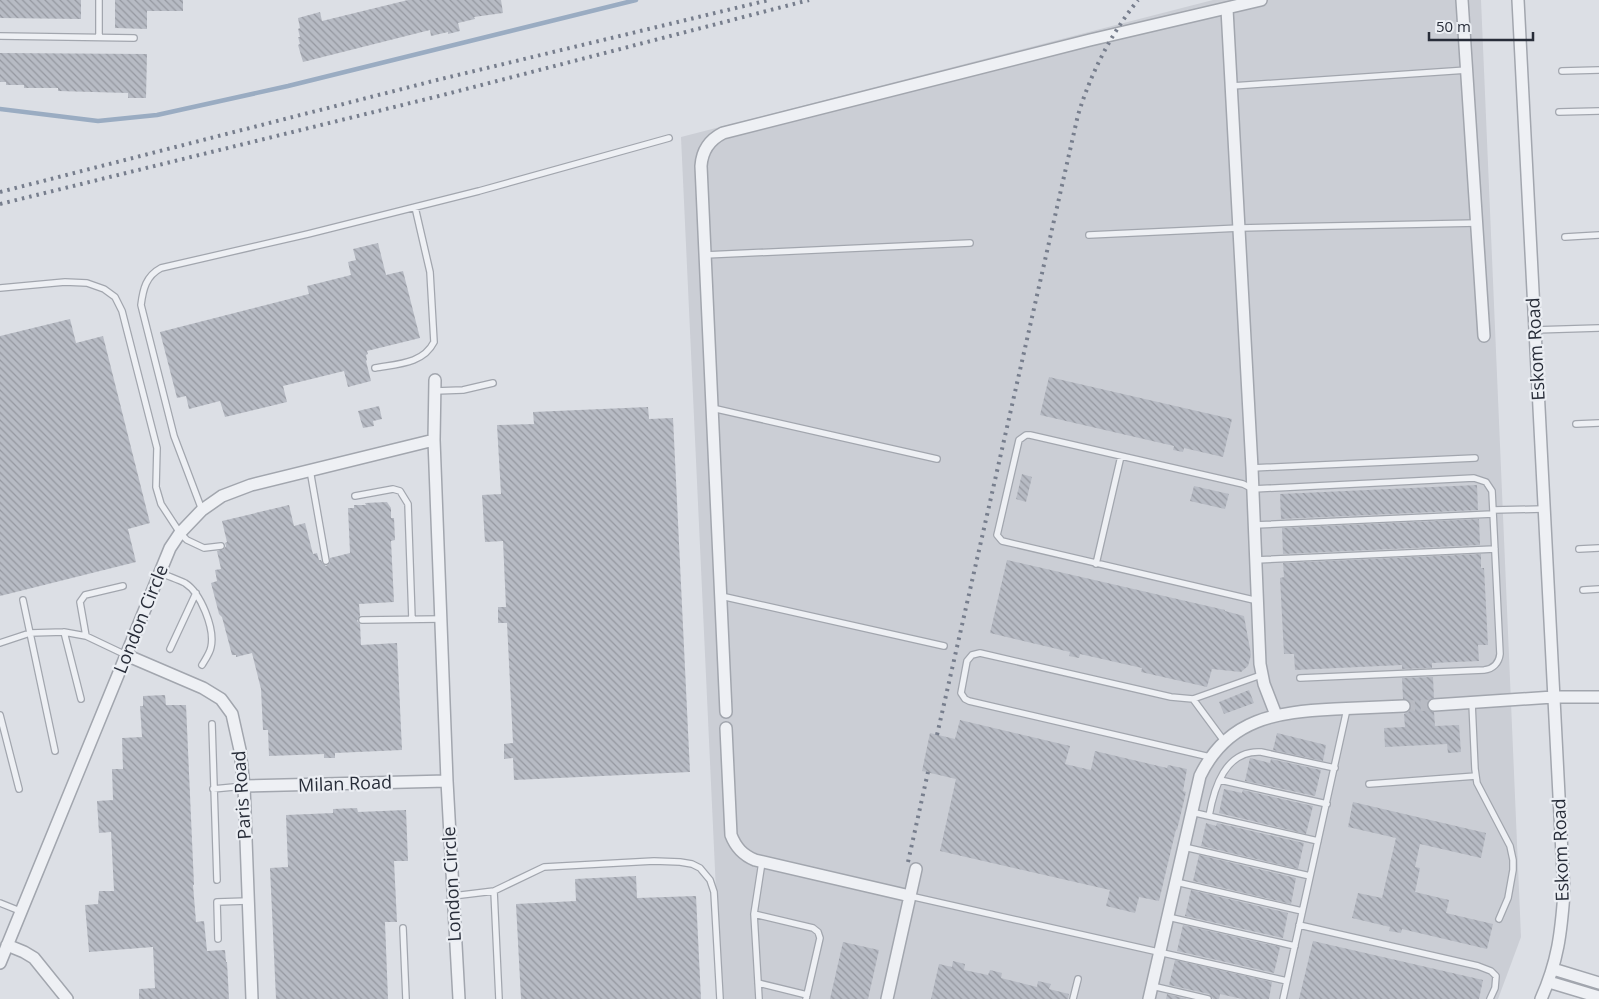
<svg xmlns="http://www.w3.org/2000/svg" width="1599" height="999" viewBox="0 0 1599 999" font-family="'Open Sans',sans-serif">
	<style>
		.built { fill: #cbced5 }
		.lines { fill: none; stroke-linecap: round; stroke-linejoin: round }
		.stream { stroke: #9aacc2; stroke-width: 4.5 }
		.building { fill: url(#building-back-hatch) }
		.minor-tunnel { stroke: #b8bbc3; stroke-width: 11; stroke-dasharray: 11 5.5; stroke-linecap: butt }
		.service-casing { stroke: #a2a6ae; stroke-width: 8 }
		.minor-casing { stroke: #a2a6ae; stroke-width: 14 }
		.service { stroke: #eef0f4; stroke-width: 5.5 }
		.minor { stroke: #eef0f4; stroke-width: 11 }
		.rail { stroke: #777e8d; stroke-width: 4; stroke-dasharray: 2.5 5; stroke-linecap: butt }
		.labels { text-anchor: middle; stroke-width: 4.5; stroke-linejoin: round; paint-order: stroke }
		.street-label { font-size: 18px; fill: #282d39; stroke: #ebeef3 }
	</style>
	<defs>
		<pattern id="building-back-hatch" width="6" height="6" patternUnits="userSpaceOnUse" patternTransform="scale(1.25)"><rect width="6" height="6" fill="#b7bbc4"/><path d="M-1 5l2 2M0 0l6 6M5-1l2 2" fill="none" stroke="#9598a0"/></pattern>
	</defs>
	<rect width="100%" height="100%" fill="#dcdfe5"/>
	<path class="built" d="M1213 0H1481L1521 937 1498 999H721L681 137Z"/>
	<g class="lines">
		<path class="stream" d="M0 109 98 121 157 115 288 86 636 0"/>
	</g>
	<path class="building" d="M0 0H81V19L0 18Z
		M115 0H183V11H147V29L115 28Z
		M408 0H501L503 13 474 17 475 19 458 23 460 31 448 34V32L431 36 430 30 303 62 298 45 300 44 298 37H300L298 29 300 28 298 18 320 12 322 21Z
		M0 53 147 54 146 98H128V93L58 91V88H24V85H6V82H0Z
		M378 243 386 275 403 271 420 338 367 351 368 354 366 355 367 360 366 361 371 381 348 387 344 371 283 386 287 402 225 417 220 401 189 409 186 396 177 398 160 332 309 294 307 286 351 275 348 262 356 260 353 249Z
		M70 319 76 343 103 336 150 523 128 529 136 562 0 596V336Z
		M1049 377 1232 419 1223 457 1184 448 1183 452 1173 450 1174 446 1040 415Z
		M379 406 382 419 373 421 374 426 363 428 358 411Z
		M648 407 649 419 673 418 690 772 514 780 513 758 504 759V744L513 743 507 623H498V607H506L503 541 485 542 482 495 501 494 497 425 534 424 533 412Z
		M1022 474 1032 477 1026 502 1016 499Z
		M1477 485 1478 510 1281 519 1280 494Z
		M1194 486 1229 494 1225 509 1190 501Z
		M387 502 391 508V518H394L395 540 391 541 394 602 359 604 360 616 357 621 360 624 361 645 397 643 402 750 335 753V758H324V754L269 756 268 730H263L261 689 252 653 236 657V655H232L222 617 219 614 211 583 217 581 215 570 221 569 217 551 224 549 226 546 225 543 227 542 222 521 289 505 294 526 305 523 313 554 317 553 319 560H321L323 564 326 566 330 563V558L350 553 348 508H354V505H366L365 503Z
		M1479 519 1480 545 1283 554 1282 528Z
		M1481 554V568H1484L1488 645H1478L1479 661 1432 663V668L1402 669V665L1295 670 1294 654H1284L1280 578 1284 577 1283 563Z
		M1007 560 1225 610V611L1244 616 1251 655 1248 666 1241 672 1212 669 1207 687 1141 672 1142 668 1080 654 1079 658 1069 656 1070 652 990 633Z
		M1433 677 1434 698 1428 701V709L1434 712 1435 726 1459 725 1461 752 1448 753 1447 744 1385 747 1384 728 1405 727 1404 714 1408 712 1411 709 1410 702 1403 699 1402 678Z
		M1249 690 1254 703 1224 714 1219 702Z
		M165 695 166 705H186L194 885H193L196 922 204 921 207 951 225 950 226 962H227L229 999H139V989L155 988 153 947 89 952 85 905 98 904 99 891H114L111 832 99 833 97 801 113 800 112 769H123L122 738 142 737 140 706H143V696Z
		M960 720 1070 746 1065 764 1091 770 1095 751 1167 768 1168 765 1187 769 1183 791 1186 792 1177 830 1176 829 1159 901 1139 897 1135 913 1106 906 1110 890 940 851 956 779 922 771 930 733 955 739Z
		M1277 733 1326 745 1323 761 1273 750Z
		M1250 758 1270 763 1271 759 1321 770 1315 796 1245 781Z
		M1224 789 1242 793 1243 790 1313 806 1306 834 1219 813Z
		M1353 802 1486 833 1481 858 1420 844 1415 867 1420 868 1415 892 1449 900 1446 913 1493 924 1487 949 1402 929 1401 933 1389 931 1390 927 1352 918 1358 893 1382 898 1396 838 1348 827Z
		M357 808 358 812 406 810 408 861H394L397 922H385L388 999H276L270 868 288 867 286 815 333 813V809Z
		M1206 823 1216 826 1217 823 1304 843 1298 869 1201 846Z
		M1199 855 1296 878 1291 904 1193 881Z
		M636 876 637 898 696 896 701 999H521L516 904 576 901 575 879Z
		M1191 890 1288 913 1283 938 1185 916Z
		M1183 925 1280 947 1274 973 1177 951Z
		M1313 941 1483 980 1479 999H1299Z
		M843 942 879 950 868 999H830Z
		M1175 960 1272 982 1269 999H1242L1220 994 1219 999H1213L1209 994 1169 985Z
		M953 961 965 964 964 970 988 975 990 970 1002 973 1001 978 1037 987 1038 981 1051 984 1049 989 1069 994 1068 999H931L939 964 952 967Z
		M1167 994 1187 999H1166Z"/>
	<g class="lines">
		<path class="minor-tunnel" d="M1404 706 1434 705"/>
		<g class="service-casing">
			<path id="service" d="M0 36 134 38
				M99 37V0
				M1562 71 1599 70
				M1232 86 1467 70
				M1559 112 1599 111
				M1089 235 1240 228 1478 223
				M1565 237 1599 235
				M705 255 970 243
				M0 288 65 282 87 283 104 289 115 297 122 311 157 448 156 487 161 504 180 533 187 540 204 548 221 546
				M1534 330 1599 328
				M375 368C397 364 423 364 434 342L430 272 415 207
				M435 391 463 390 493 383
				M712 408 937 459
				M1576 424 1599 423
				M1252 468 1475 458
				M310 470 326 561
				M355 496 393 489 400 491 408 504 412 619
				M202 510 174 436 141 305C143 289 146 276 161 268L308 234 479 191 669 138
				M1493 510 1544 509
				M1255 525 1493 514
				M1579 549 1599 548
				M1256 560 1495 549
				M1096 564 1121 456
				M159 572C167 576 177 579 185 583 201 593 215 629 211 647 210 653 205 660 202 665
				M1583 590 1599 589
				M721 596 944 646
				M23 600 55 751
				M1258 601 1002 541 997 535 998 531 1019 440 1026 435H1030L1243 484 1253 489 1474 478 1486 482 1492 491 1500 654C1499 663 1493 669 1484 670L1300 678
				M362 620 441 619
				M64 632 81 699
				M86 636 80 602 85 595 123 586
				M0 643 30 633 64 632 86 636 126 655
				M170 649 196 593
				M1193 699 1224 741
				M1472 703 1475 769 1477 783 1510 846 1513 860V870L1508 898 1499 919
				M0 715 19 789
				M212 724 217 880
				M1210 757 969 701 965 699 961 693 967 661 972 655 980 653 1171 697 1193 699 1261 675
				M1220 780 1327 804
				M1369 784 1476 776
				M213 789 244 786
				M1191 812 1318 841
				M1209 816C1214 788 1225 750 1261 752L1335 768
				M1184 847 1310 876
				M1176 882 1302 911
				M453 896 494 891
				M910 896 1287 981
				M0 903 20 911
				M754 914 813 928 818 932 820 938 806 999
				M1168 917 1295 946
				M1299 925 1478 966 1491 971 1496 976 1495 988 1490 999
				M403 928 406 999
				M218 939 217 902 248 901
				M758 983 807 995
				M1152 986 1208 999
				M499 999 494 891 544 867 654 861 680 862 692 864 700 868 710 880 714 892 720 999
				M759 999 754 914 762 862
				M1073 999 1078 979
				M1283 999 1347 709"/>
		</g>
		<g class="minor-casing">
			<path id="minor" d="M1462 0 1484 336
				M1518 0 1564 893C1561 933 1558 961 1541 999
				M1227 9 1252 468 1260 664 1264 684 1276 715
				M435 380 434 440 447 781 459 999
				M126 655 203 688 221 699 232 714 240 750 244 786 252 999
				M1434 705 1553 697H1599
				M726 712 701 166C702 151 709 140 723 133L1090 40 1261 0
				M726 728 731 835C736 848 743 855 755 860L910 896
				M244 786 447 781
				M7 945 24 952 34 958 67 999
				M0 963 170 548 180 533 202 510 222 496 251 485 434 440
				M1553 969 1599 983
				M1549 982 1599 997
				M887 999 916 869
				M1149 999 1200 776C1228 718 1277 712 1335 709 1358 708 1381 707 1404 706"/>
		</g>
		<use href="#service" class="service"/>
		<use href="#minor" class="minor"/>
		<path class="rail" d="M0 192 437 80 769 0
			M0 204 443 95 809 0
			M937 735 1078 115C1091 73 1110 35 1138 0
			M908 862 928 772"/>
	</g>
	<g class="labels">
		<g class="street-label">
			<text transform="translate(1536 349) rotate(-93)" y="6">Eskom Road</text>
			<text transform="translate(141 619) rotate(-68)" y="6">London Circle</text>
			<text transform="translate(345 784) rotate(-2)" y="6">Milan Road</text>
			<text transform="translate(242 795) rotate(-94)" y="6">Paris Road</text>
			<text transform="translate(1561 850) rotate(-92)" y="6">Eskom Road</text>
			<text transform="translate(452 884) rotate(-93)" y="6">London Circle</text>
		</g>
	</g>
	<path d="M1429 32v8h104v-8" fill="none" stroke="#282d39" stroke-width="2.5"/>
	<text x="1436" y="32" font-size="15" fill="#282d39" stroke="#ebeef3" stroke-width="4" paint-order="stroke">50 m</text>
</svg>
